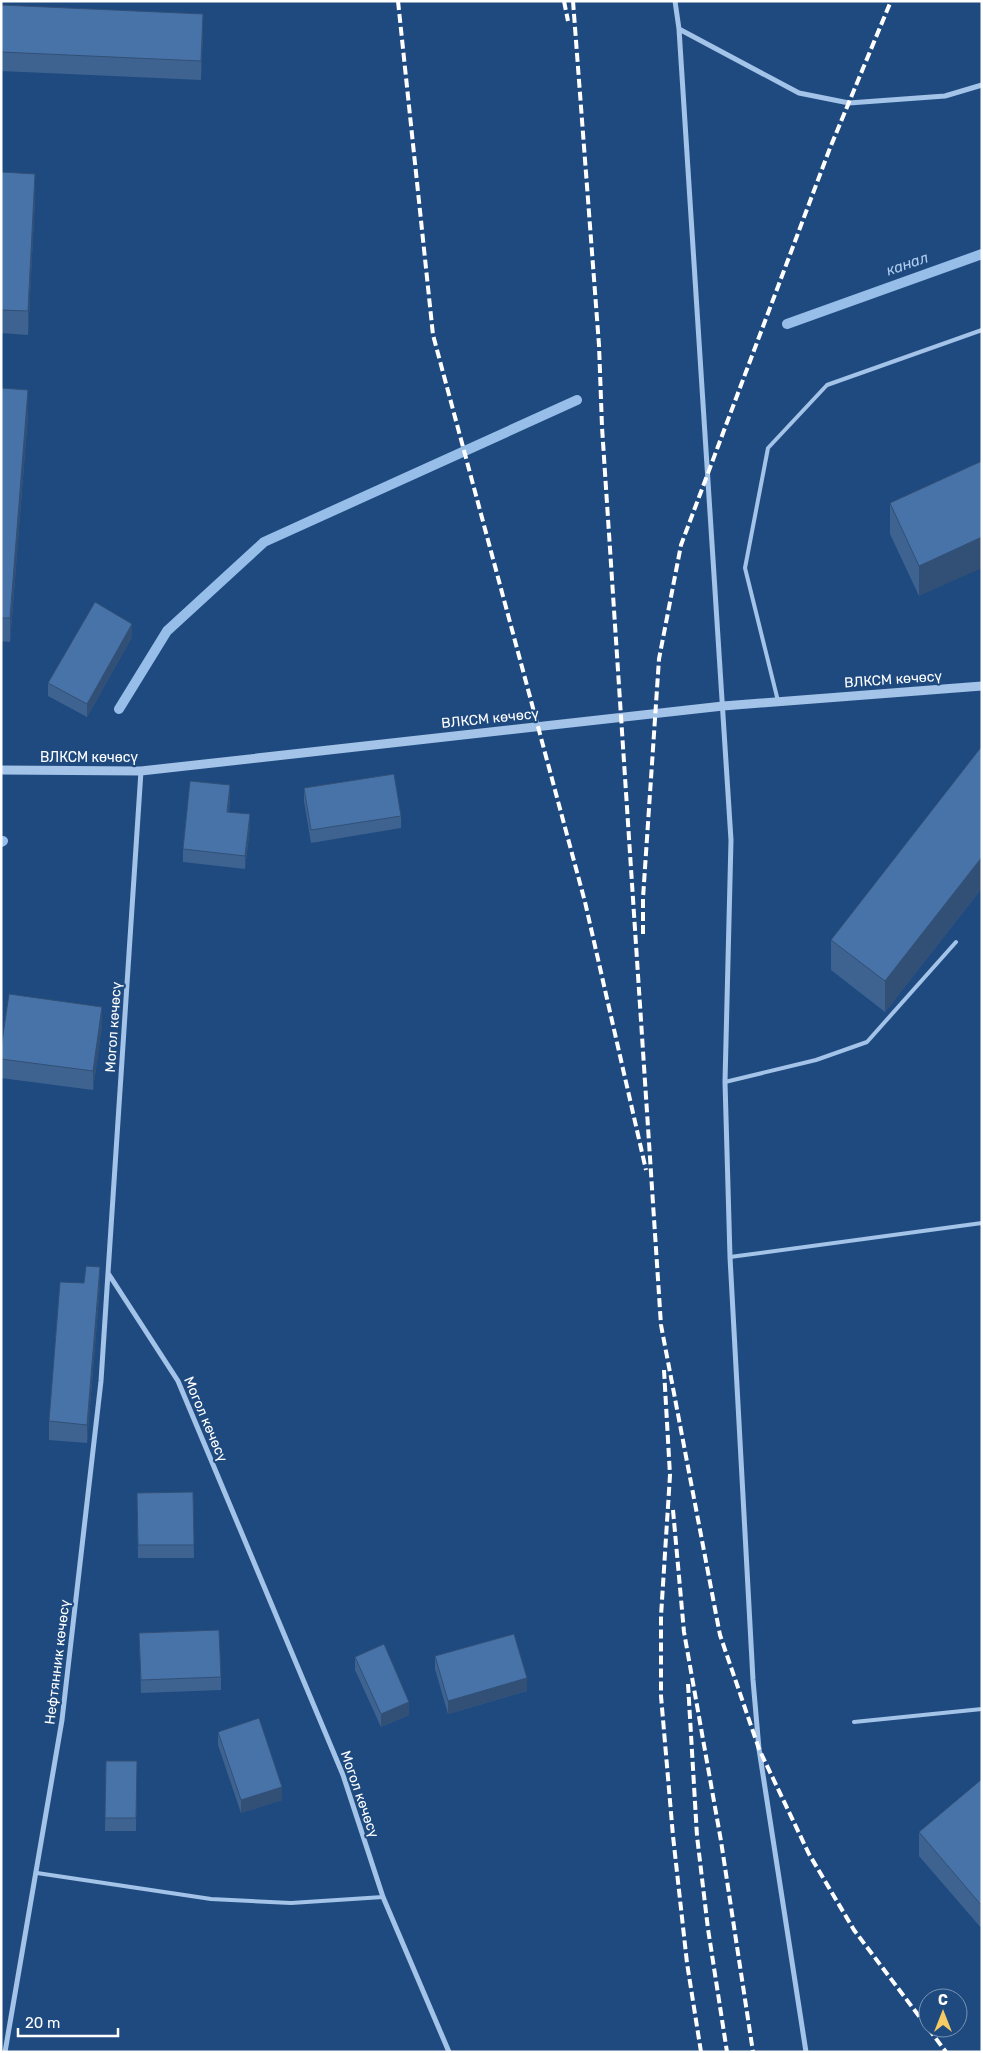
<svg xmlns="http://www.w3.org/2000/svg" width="983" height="2053" viewBox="0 0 983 2053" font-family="Rubik,sans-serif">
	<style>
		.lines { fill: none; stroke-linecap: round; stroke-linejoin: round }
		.stream { stroke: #97bee9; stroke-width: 10 }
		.service { stroke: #a3c3e8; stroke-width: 4 }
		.minor { stroke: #a3c3e8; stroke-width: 5 }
		.tertiary { stroke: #a3c3e8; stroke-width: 9 }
		.rail { stroke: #fff; stroke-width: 4; stroke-dasharray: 9 4; stroke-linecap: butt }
		.wall { fill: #3e6391 }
		.shaded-wall { fill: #325076 }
		.building { fill: #4873a9; stroke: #325076 }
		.labels { text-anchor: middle; stroke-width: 4.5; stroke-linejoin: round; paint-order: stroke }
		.street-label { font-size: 14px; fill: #fff; stroke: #1f4a7f }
		.water-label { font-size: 15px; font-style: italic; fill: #afcdf0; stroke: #1f4a7f }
	</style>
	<rect width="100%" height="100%" fill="#1f4a7f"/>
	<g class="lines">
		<path class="stream" d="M787 324 982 254
			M119 709 167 631 264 542 577 400
			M1 842 3 841"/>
		<path class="service" d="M778 701 745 568 768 448 827 385 982 330
			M725 1082 816 1060 867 1042 956 942
			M730 1257 982 1223
			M854 1722 982 1709
			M37 1873 211 1899 291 1903 383 1897"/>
		<path class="minor" d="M675 1 679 29 799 93 849 103 945 96 982 85
			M679 29 731 840 725 1082 730 1257 753 1680 759 1749 806 2052
			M141 771 108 1273 178 1381 343 1775 383 1897 449 2052
			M5 2052 62 1720 101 1381 108 1273"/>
		<path class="tertiary" d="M1 770 141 771 723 706 982 686"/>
		<path class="rail" d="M398 1 433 335 585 902 646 1170
			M564 1 568 21
			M573 1 599 345 602 427 661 1325 720 1635 759 1749 809 1854 854 1930 928 2028
			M643 934V898L659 659 681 545 830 148 891 1
			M664 1370 670 1475 661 1616V1696L673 1836 687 1963 701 2052
			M673 1510 684 1632 721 1841 753 2052
			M688 1684 697 1836 708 1929 727 2052
			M928 2028 946 2052"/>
	</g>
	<path class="wall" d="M1 5 203 32 201 80 1 71Z
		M1 172 35 198 28 335 1 333Z
		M1 388 28 414 10 642 1 641Z
		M982 461 919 596 890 534V503Z
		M132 637 87 717 48 696V683Z
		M982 746V888L885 1012 831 970V940Z
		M304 788 401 816V828L311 843 304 801Z
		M230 798 229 812 250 827 245 869 183 862V849Z
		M102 1025 93 1090 1 1078V1059Z
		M100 1285 87 1443 49 1440V1421Z
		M193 1492 194 1558H138L137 1493Z
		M139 1633 221 1677V1690L141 1693Z
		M435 1656 527 1691 448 1714 435 1669Z
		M355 1657 409 1715 381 1727 355 1670Z
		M218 1732 282 1800 241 1813 218 1745Z
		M106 1761H137L136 1831H105Z
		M982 1779V1929L919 1856V1832Z"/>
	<path class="shaded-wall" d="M203 14V32L201 80V61Z
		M35 174V198L28 335V311Z
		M28 390V414L10 642V618Z
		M982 537V568L919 596V566Z
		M132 624V637L87 717V704Z
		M230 785V798L227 825V812Z
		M250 814V827L245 869V856Z
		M982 857V888L885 1012V981Z
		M102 1007V1025L93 1090V1071Z
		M100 1267V1285L87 1443V1425Z
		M527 1678V1691L448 1714V1701Z
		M409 1702V1715L381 1727V1714Z
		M282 1787V1800L241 1813V1800Z"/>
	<path class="building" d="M1 5 203 14 201 61 1 52Z
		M1 172 35 174 28 311 1 310Z
		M1 388 28 390 10 618H1Z
		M982 461V537L919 566 890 503Z
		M95 602 132 624 87 704 48 683Z
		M982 746V857L885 981 831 940Z
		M394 774 401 816 311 830 304 788Z
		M190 781 230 785 227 812 250 814 245 856 183 849Z
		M9 994 102 1007 93 1071 1 1059V1049Z
		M86 1266 100 1267 87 1425 49 1421 60 1282 84 1283Z
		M193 1492 194 1545H138L137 1493Z
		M219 1630 221 1677 141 1680 139 1633Z
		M514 1634 527 1678 448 1701 435 1656Z
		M384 1644 409 1702 381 1714 355 1657Z
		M259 1718 282 1787 241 1800 218 1732Z
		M106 1761H137L136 1818H105Z
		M982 1779V1906L919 1832Z"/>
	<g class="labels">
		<g class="street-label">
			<text transform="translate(893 679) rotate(-4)" y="5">ВЛКСМ көчөсү</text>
			<text transform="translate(490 718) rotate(-6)" y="5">ВЛКСМ көчөсү</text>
			<text x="89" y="762">ВЛКСМ көчөсү</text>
			<text transform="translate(113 1027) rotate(-86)" y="5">Могол көчөсү</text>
			<text transform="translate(206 1419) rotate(67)" y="5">Могол көчөсү</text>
			<text transform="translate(57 1662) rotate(-83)" y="5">Нефтянник көчөсү</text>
			<text transform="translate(360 1794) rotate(71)" y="5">Могол көчөсү</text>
		</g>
		<g class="water-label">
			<text transform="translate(907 264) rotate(-19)" y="5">канал</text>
		</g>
	</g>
	<rect width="983" height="2053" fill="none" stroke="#ffffff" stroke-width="5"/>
	<g transform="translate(943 2013)"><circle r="24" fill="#1f4a7f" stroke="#7992b2"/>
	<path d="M0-4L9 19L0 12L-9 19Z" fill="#f6cb63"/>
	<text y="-8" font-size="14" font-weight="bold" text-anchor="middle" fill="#ffffff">С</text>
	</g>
	<path d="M18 2028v8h100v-8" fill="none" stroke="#ffffff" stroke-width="2.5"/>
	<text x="25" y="2028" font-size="15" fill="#ffffff" stroke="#1f4a7f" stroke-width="4" paint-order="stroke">20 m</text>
</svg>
